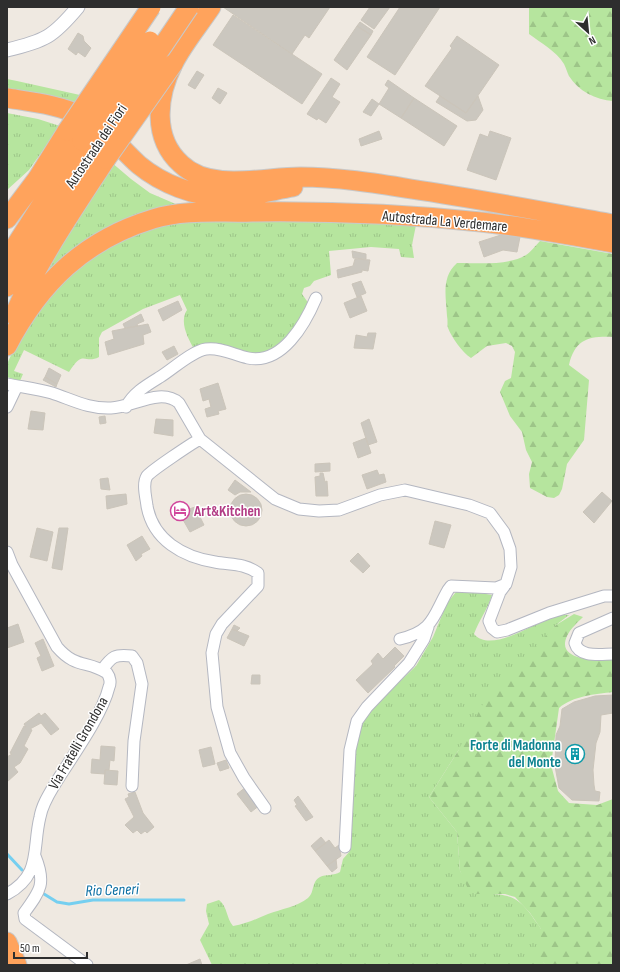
<svg xmlns="http://www.w3.org/2000/svg" width="620" height="972" viewBox="0 0 620 972" font-family="'Sofia Sans Condensed',sans-serif">
	<style>
		.grass { fill: url(#grass-tufts) }
		.forest { fill: url(#forest-firs) }
		.lines { fill: none; stroke-linecap: round; stroke-linejoin: round }
		.stream { stroke: #75cff0; stroke-width: 3 }
		.building { fill: #cbc7bf; stroke: #cbc5ba }
		.minor-casing { stroke: #b4b7c1; stroke-width: 13 }
		.tertiary-casing { stroke: #b4b7c1; stroke-width: 15 }
		.motorway-casing { stroke: #c9c9c9; stroke-width: 21 }
		.minor { stroke: #fff; stroke-width: 11 }
		.tertiary { stroke: #fff; stroke-width: 13 }
		.motorway { stroke: #ffa35c; stroke-width: 19 }
		.motorway-bridge-casing { stroke: #c9c9c9; stroke-width: 21; stroke-linecap: butt }
		.motorway-bridge { stroke: #ffa35c; stroke-width: 19 }
		.labels { text-anchor: middle; stroke-width: 3; stroke-linejoin: round; paint-order: stroke }
		.street-label { font-size: 15px; fill: #2e2e2e; stroke: #fff }
		.hotel-label { font-size: 15px; font-weight: bold; fill: #b23c85; stroke: #fff; text-anchor: start }
		.culture-label { font-size: 15px; font-weight: bold; fill: #0d838f; stroke: #fff; text-anchor: end }
		.water-label { font-size: 16px; font-style: italic; fill: #0d6fa3; stroke: #fff }
	</style>
	<defs>
		<pattern id="grass-tufts" width="24" height="20" patternUnits="userSpaceOnUse"><rect width="24" height="20" fill="#b6e59e"/><path d="M3 7l-1-3M5 7V3M7 7l1-3M15 17l-1-3M17 17v-4M19 17l1-3" fill="none" stroke="#9dc588"/></pattern>
		<pattern id="forest-firs" width="22" height="20" patternUnits="userSpaceOnUse"><rect width="22" height="20" fill="#b6e59e"/><path d="M5 1l3.5 6h-7zM16 11l3.5 6h-7z" fill="#9dc588"/></pattern>
	</defs>
	<rect width="100%" height="100%" fill="#efe9e1"/>
	<path class="grass" d="M7 79 17 81 80 95 73 106 7 91Z
		M7 113 38 119 60 126 29 170 7 190Z
		M111 162 131 179 150 193 185 208 160 212 32 294Z
		M252 219 416 225 412 245 414 258 401 257 399 249 371 247 329 251 331 275 314 281 310 286 304 288 302 294 309 304C298 325 285 341 264 354L194 349C188 338 179 322 187 310L180 295 143 309 102 332 99 338V357C84 365 84 348 69 372L24 350 14 371 23 374 20 381 7 377V364L24 327 45 294 97 251 163 222Z
		M462 590 492 595C488 609 479 620 474 634 491 654 534 623 554 616 559 614 564 615 569 615L556 625 458 751 429 797 457 832 460 871 475 894C502 894 515 892 532 916 534 920 539 925 541 929 545 941 537 951 545 965H212L200 940 209 924 206 911 207 904 219 900C228 907 226 918 233 926 246 924 256 919 268 914 281 909 297 907 308 898 315 892 311 882 320 877 326 874 334 876 340 872L343 859 350 851 352 773 359 727 369 711 416 666 433 637 447 603 456 592Z"/>
	<path class="forest" d="M529 7H613V101C596 100 578 91 569 76 567 72 566 68 564 64 556 51 541 43 529 34Z
		M540 241 613 254V337C589 336 575 339 569 365L589 380 584 440 567 464 562 489 559 495 554 498 547 497 530 488 529 474 532 462 526 450 522 432 510 416 500 392 505 381 511 378 515 352 512 346 506 343 487 346 471 358C462 352 452 338 448 328 447 325 448 320 447 316 446 297 441 277 457 263 479 263 507 266 526 255 531 252 535 246 540 241Z
		M574 614 583 617C578 622 570 629 567 636 555 662 600 660 613 660V692C595 694 573 696 559 708L551 765 558 791 569 803 597 805 613 799V965H545L540 957 541 929 530 913 515 897 505 894H475L468 889 460 871 457 832 429 797 458 751 484 702 556 625Z"/>
	<g class="lines">
		<path class="stream" d="M7 854 22 870
			M44 894 57 902 69 904 93 900H184"/>
	</g>
	<path class="building" d="M223 7H330L309 38 305 35 292 54Z
		M370 7H390L374 29 361 20Z
		M400 7H440L395 75 367 57Z
		M233 15 322 74 302 104 213 45Z
		M360 22 373 31 371 35 357 26Z
		M357 26 371 35 347 70 334 60Z
		M78 33 83 36 84 41 91 48 85 57 78 52 76 55 68 49Z
		M457 36 499 65 466 113 425 86 452 48 450 46Z
		M197 71 204 75 195 89 188 85Z
		M331 78 340 84 332 97 340 102 326 123 318 118 317 120 307 114Z
		M388 80 414 98 401 118 379 104 389 88 385 85Z
		M218 88 227 93 220 104 212 98Z
		M440 96 466 113 478 96 483 110 476 120 467 121 436 102Z
		M414 98 457 126 444 146 401 118Z
		M372 99 379 104 371 116 363 112Z
		M379 131 382 139 361 146 359 139Z
		M490 131 511 138 496 180 467 170 480 134 488 137Z
		M504 234 520 237 517 252 503 250 484 257 479 242Z
		M352 251 366 254V259L353 258Z
		M355 259 370 260 368 271 362 270V272L338 278 337 270 353 266Z
		M361 281 366 293 357 297 352 284Z
		M361 296 367 311 350 318 344 303Z
		M178 301 182 310 163 321 158 310Z
		M141 314 144 321 137 324 138 326 125 328 123 324Z
		M148 324 151 332 143 335 144 344 108 355 105 342 114 339 112 331Z
		M368 333H376L373 349 354 348 356 335 367 337Z
		M174 346 178 354 167 360 162 352Z
		M49 368 61 375 57 384 45 377Z
		M45 377 57 384 56 387 43 380Z
		M218 383 226 409 218 411 219 414 207 417 205 409 211 407 209 399 203 401 200 389Z
		M31 411 45 413 43 430 28 429Z
		M105 416 106 423 100 424 99 417Z
		M156 419 173 420V436L154 433Z
		M369 419 377 442 368 445 361 423Z
		M366 438 371 453 358 458 353 443Z
		M330 463V471L315 472V464Z
		M377 470 379 475 384 474 386 482 367 489 362 475Z
		M320 473H323L325 482 327 481 328 496H316L315 477 320 476Z
		M108 478 110 490 101 489 100 479Z
		M235 480 251 492H240L235 495 228 490Z
		M602 492 612 501 594 523 583 512Z
		M230 510a16 16 0 1 1 32 0a16 16 0 1 1-32 0Z
		M126 494 127 504 107 509 106 496Z
		M195 507 204 525 190 532 182 518 180 519 177 513Z
		M435 521 451 525 444 548 429 544Z
		M37 528 53 532 47 561 30 557Z
		M59 528H68L62 570 52 568Z
		M142 536 150 549 141 554 142 556 136 561 127 545Z
		M358 553 370 566 363 573 350 561Z
		M18 624 24 642 7 648V628Z
		M234 625 240 628 237 631 232 629Z
		M232 629 249 636 244 646 227 638Z
		M43 639 54 666 42 671 37 658 41 656 35 643Z
		M395 647 404 656 394 666 395 667 368 693 356 680 373 664 371 661 378 653 383 659Z
		M252 675H260V684H251Z
		M613 695V713L601 715 600 732 596 743 593 770 594 785 595 791 600 792 599 801 572 800 559 788 555 766 556 735 560 726 562 709 574 702 595 696Z
		M39 713 41 716 45 713 59 729 51 735 41 723 30 729 32 730 24 746 28 749 20 763 14 767 18 772 7 782V757L12 754 10 753 24 726 26 727 24 724Z
		M101 746 115 747 114 761 110 760 109 770H105V774L91 773 92 759 100 760Z
		M211 747 215 764 203 767 199 750Z
		M226 760 229 768 220 771 217 763Z
		M105 770 118 771 117 785 104 784Z
		M246 787 260 805 251 812 237 794Z
		M135 792 143 813 154 827 147 833 145 831 141 834 137 830 133 833 125 825 134 817 125 799 129 797 128 794Z
		M298 796 313 817 306 821 295 806 297 805 294 800Z
		M321 837 326 843 315 851 311 846Z
		M329 840 335 848 339 845 341 856 327 866 315 851Z
		M336 859 337 868 332 872 327 866Z
		M200 959 202 965H186Z"/>
	<g class="lines">
		<g class="minor-casing">
			<path id="minor" d="M7 384C22 387 38 389 52 393 73 400 89 409 111 408 133 407 161 387 179 403L200 439 275 499 299 509 319 511 339 510 380 495 405 490 469 505 490 513 504 532 510 549 511 567 506 584 500 592 489 621 492 628 497 632 507 630 549 613 604 596H613
				M7 407 17 386
				M126 407C133 393 147 385 160 377 173 369 192 351 206 349 221 347 234 355 248 358 282 365 305 324 316 298
				M200 439C191 444 152 470 147 476 142 484 146 497 147 506 153 540 183 557 215 562 231 565 244 563 258 573V586L222 624 216 634 212 653 217 707 230 753 244 778 265 808
				M7 552 12 565 57 647C76 669 87 660 107 673 110 677 111 683 109 687 102 716 71 758 55 784 49 794 42 805 40 817 32 849 42 875 7 894
				M613 618 579 633 575 643C579 658 601 654 613 654
				M400 639C434 631 433 616 448 590L451 586 496 588 506 584
				M102 670C112 656 115 654 132 656L137 663 142 684 134 741 132 786
				M345 847 350 750 357 721 367 707 409 663 424 639 428 627
				M35 856C46 883 41 890 24 913L25 919 87 965"/>
		</g>
		<g class="tertiary-casing">
			<path id="tertiary" d="M7 50C45 41 53 37 78 7"/>
		</g>
		<g class="motorway-casing">
			<path id="motorway" d="M211 7C199 25 183 44 173 64 157 96 152 138 181 164 210 192 263 177 300 177 337 177 375 183 411 189 479 199 546 212 613 224
				M7 98C32 102 61 105 84 117 106 128 121 149 139 165 162 184 194 196 223 197 246 198 270 191 293 187
				M7 219 37 179 67 131
				M7 259 82 141
				M7 287 27 250 93 149
				M14 315C39 259 73 210 106 159
				M7 346C40 283 84 240 153 219 184 209 220 213 252 212 329 211 405 214 481 222 525 227 570 235 613 243
				M7 942 17 965"/>
		</g>
		<use href="#minor" class="minor"/>
		<use href="#tertiary" class="tertiary"/>
		<use href="#motorway" class="motorway"/>
		<g class="motorway-bridge-casing">
			<path id="motorway-bridge" d="M67 131 151 7
				M82 141 150 41
				M93 149 189 7
				M106 159 173 64"/>
		</g>
		<use href="#motorway-bridge" class="motorway-bridge"/>
	</g>
	<defs>
		<g id="hotel-ring" transform="scale(1)"><circle r="9.5" fill="#fff" stroke="#d1479c" stroke-width="1.5"/><path d="M-6-4.5h1.5V1H6V5H4.5V3h-9V5H-6ZM-4 0a1.8 1.8 0 1 1 3.6 0ZM.5 0V-2.5h3Q6-2.5 6 0Z" fill="#d1479c"/></g>
		<g id="building-ring" transform="scale(1)"><circle r="9.5" fill="#fff" stroke="#0f9aa8" stroke-width="1.5"/><path d="M-4-6H4V6H1V3H-1V6H-4ZM-2.5-4.3h1.7v1.8h-1.7ZM.8-4.3h1.7v1.8H.8ZM-2.5-1h1.7V.8h-1.7ZM.8-1h1.7V.8H.8Z" fill="#0f9aa8"/></g>
	</defs>
	<g fill-rule="evenodd">
		<use href="#hotel-ring" x="180" y="511"/>
		<use href="#building-ring" x="575" y="754"/>
	</g>
	<g class="labels">
		<g class="street-label">
			<text transform="translate(96 146) rotate(-56)" y="5">Autostrada dei Fiori</text>
			<text transform="translate(445 221) rotate(5)" y="5">Autostrada La Verdemare</text>
			<text transform="translate(78 743) rotate(-60)" y="5">Via Fratelli Grondona</text>
		</g>
		<g class="hotel-label">
			<text x="194" y="516">Art&amp;Kitchen</text>
		</g>
		<g class="culture-label">
			<text x="561" y="750">Forte di Madonna<tspan x="561" dy="17">del Monte</tspan></text>
		</g>
		<g class="water-label">
			<text transform="translate(112 889) rotate(-2)" y="6">Rio Ceneri</text>
		</g>
	</g>
	<rect width="620" height="972" fill="none" stroke="#2e2e2e" stroke-width="16"/>
	<g transform="translate(588 32) rotate(153)" stroke="#ffffff" stroke-width="3" paint-order="stroke">
	<path d="M0-3L7 15L0 10L-7 15Z" fill="#2e2e2e"/>
	<text y="-6" font-size="11" font-weight="bold" text-anchor="middle" fill="#2e2e2e">N</text>
	</g>
	<path d="M14 952v6h73v-6" fill="none" stroke="#2e2e2e" stroke-width="2"/>
	<text x="20" y="952" font-size="12" fill="#2e2e2e" stroke="#ffffff" stroke-width="3" paint-order="stroke">50 m</text>
</svg>
